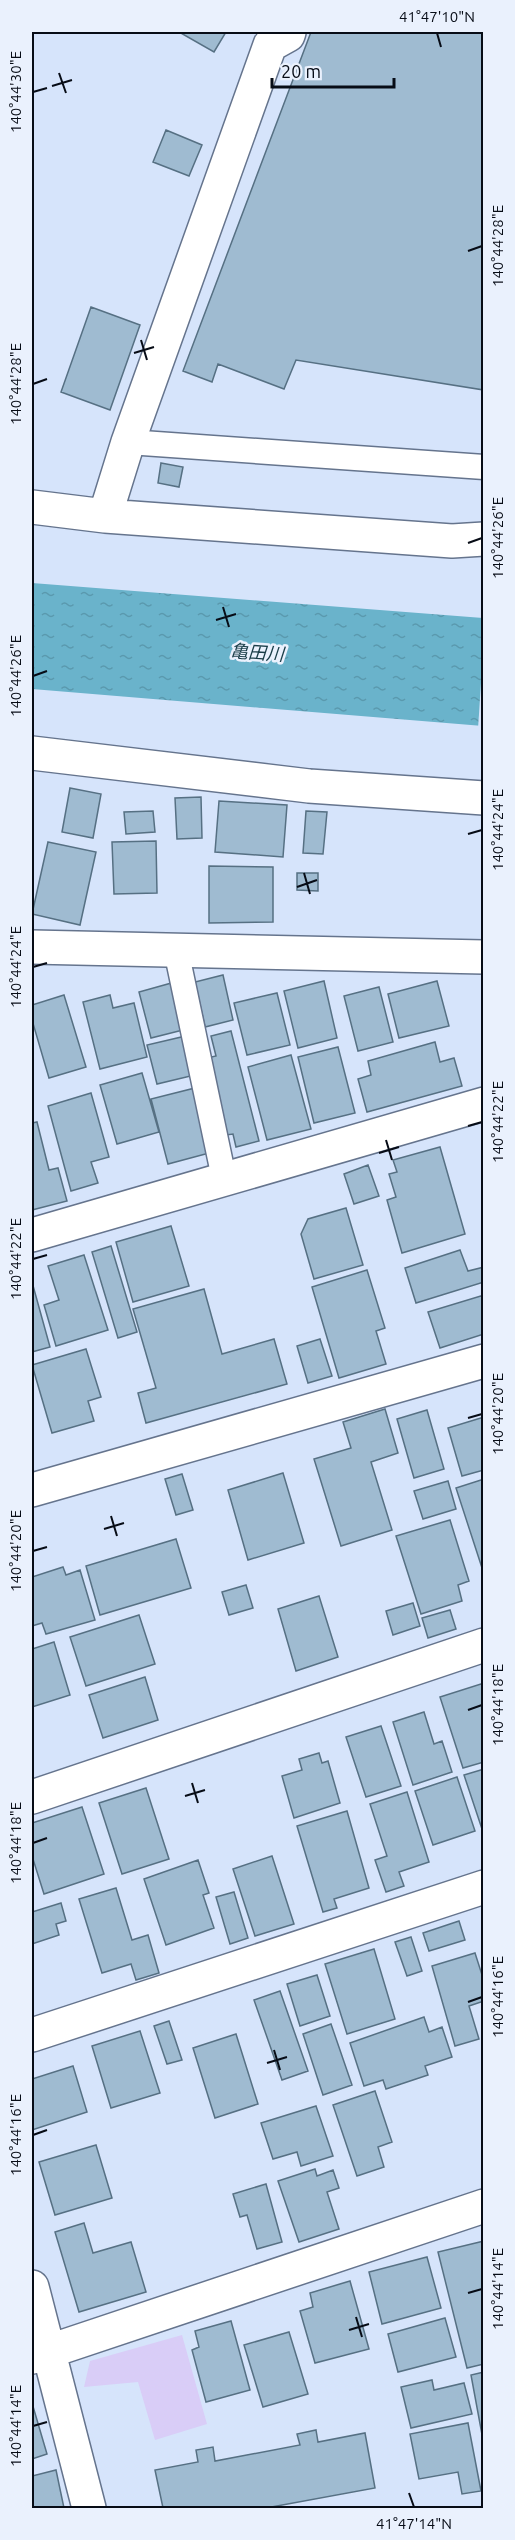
<svg xmlns="http://www.w3.org/2000/svg" width="515" height="2540" viewBox="0 0 515 2540" font-family="Ubuntu,'Noto Sans JP',sans-serif">
	<style>
		.park { fill: #d9cdf7 }
		.water { fill: url(#water-ripples) }
		.pier { fill: #d6e4fb }
		.building { fill: #9fbbd1; stroke: #567083; stroke-width: 1.5 }
		.lines { fill: none; stroke-linecap: round; stroke-linejoin: round }
		.lane-casing { stroke: #65748d; stroke-width: 27 }
		.street-casing { stroke: #65748d; stroke-width: 36 }
		.lane { stroke: #fff; stroke-width: 24 }
		.street { stroke: #fff; stroke-width: 33 }
		.ticks { fill: none; stroke: #070c16; stroke-width: 2 }
		.labels { text-anchor: middle; stroke-width: 5; stroke-linejoin: round; paint-order: stroke }
		.water-label { font-size: 18px; font-style: italic; fill: #1a3d48; stroke: #eaf1fd }
		.neatline { fill: none; stroke: #070c16; stroke-width: 2 }
		.ticks-label { font-size: 15px; text-anchor: middle; fill: #070c16 }
	</style>
	<defs>
		<pattern id="water-ripples" width="26" height="14" patternUnits="userSpaceOnUse" patternTransform="scale(1.5)"><rect width="26" height="14" fill="#6ab3cb"/><path d="M2 4q2-2 4 0t4 0M15 11q2-2 4 0t4 0" fill="none" stroke="#5a99ae"/></pattern>
	</defs>
	<rect width="100%" height="100%" fill="#d6e4fb"/>
	<path class="park" d="M182 2335 207 2424 155 2440 138 2382 84 2387 90 2361Z"/>
	<path class="water" d="M32 583 483 618V726L32 689Z"/>
	<path class="pier" d="M483 652H484V729H478Z"/>
	<path class="building" d="M179 32H226L214 52Z
		M311 32H484V390L296 360 284 389 218 364 212 382 183 371Z
		M166 130 202 145 189 176 153 162Z
		M91 307 140 325 110 410 61 392Z
		M161 463 183 467 179 487 158 483Z
		M70 788 101 794 93 838 62 832Z
		M201 797 202 838 177 839 175 798Z
		M219 801 287 805 283 857 215 852Z
		M153 811 155 832 126 834 124 812Z
		M306 811 327 812 323 854 303 853Z
		M156 841 157 893 114 894 112 842Z
		M48 842 96 852 80 925 32 914Z
		M209 866 273 867V922L209 923Z
		M297 873H318V891L297 890Z
		M223 975 233 1020 205 1027 195 982Z
		M324 981 337 1038 298 1048 284 991Z
		M437 981 449 1026 399 1038 388 994Z
		M175 982 187 1029 151 1038 139 992Z
		M379 987 393 1042 358 1051 344 996Z
		M277 993 290 1045 247 1055 234 1003Z
		M64 995 86 1067 49 1078 32 1020V1005Z
		M110 995 113 1008 134 1003 147 1057 100 1069 83 1002Z
		M231 1031 259 1141 236 1147 233 1134 226 1135 207 1058 216 1056 211 1036Z
		M190 1035 199 1074 157 1084 147 1045Z
		M435 1042 440 1062 454 1058 462 1086 367 1112 358 1079 371 1075 368 1061Z
		M338 1047 355 1113 314 1123 298 1057Z
		M291 1055 311 1129 267 1140 248 1067Z
		M142 1073 159 1132 117 1144 100 1085Z
		M195 1088 213 1152 168 1164 151 1099Z
		M91 1093 109 1157 91 1162 98 1183 71 1191 48 1106Z
		M37 1122 49 1170 58 1168 67 1201 32 1210V1123Z
		M440 1147 465 1234 402 1253 387 1200 396 1197 389 1174 397 1172 393 1160Z
		M368 1165 379 1196 354 1204 344 1174Z
		M346 1208 363 1265 314 1279 301 1234 308 1219Z
		M171 1226 189 1286 133 1302 116 1242Z
		M111 1246 137 1332 118 1338 92 1252Z
		M460 1250 468 1271 484 1267V1282L416 1303 405 1268Z
		M84 1255 108 1330 56 1346 44 1305 59 1300 48 1266Z
		M367 1270 385 1328 376 1331 386 1364 339 1378 312 1287Z
		M32 1282 50 1347 32 1352Z
		M204 1289 222 1354 274 1339 287 1384 146 1423 138 1393 156 1388 133 1309Z
		M484 1295V1334L440 1348 428 1312Z
		M320 1339 332 1376 308 1383 297 1346Z
		M86 1349 101 1397 88 1401 94 1421 52 1433 32 1365Z
		M385 1409 398 1453 371 1462 392 1530 341 1546 314 1459 351 1448 343 1422Z
		M427 1410 444 1469 414 1478 397 1419Z
		M484 1417V1470L462 1476 448 1428Z
		M283 1473 304 1543 248 1560 228 1490Z
		M182 1474 193 1510 176 1515 165 1479Z
		M484 1479V1574L456 1488Z
		M448 1481 456 1509 423 1519 414 1491Z
		M450 1520 469 1581 458 1585 462 1601 421 1614 396 1536Z
		M176 1539 191 1588 100 1615 86 1566Z
		M63 1567 66 1575 80 1570 95 1620 46 1634 42 1623 32 1626V1577Z
		M246 1585 253 1608 229 1615 222 1592Z
		M319 1596 338 1657 296 1671 278 1609Z
		M413 1603 420 1626 393 1635 386 1611Z
		M450 1610 456 1629 428 1638 422 1618Z
		M139 1615 155 1664 86 1686 70 1637Z
		M54 1642 70 1695 32 1707V1649Z
		M145 1677 158 1720 103 1738 89 1695Z
		M484 1683V1762L463 1768 440 1697Z
		M424 1712 434 1744 442 1741 452 1772 413 1785 393 1722Z
		M381 1726 401 1786 366 1797 346 1737Z
		M319 1753 322 1763 328 1761 340 1803 294 1818 282 1776 302 1770 299 1759Z
		M484 1769V1835L464 1775Z
		M457 1777 475 1831 433 1845 415 1791Z
		M146 1788 169 1859 122 1874 99 1803Z
		M407 1792 429 1862 399 1872 404 1886 386 1892 375 1860 387 1856 370 1804Z
		M82 1807 104 1874 44 1894 32 1856V1823Z
		M347 1811 369 1888 334 1899 337 1908 323 1912 297 1826Z
		M272 1856 294 1924 255 1936 233 1869Z
		M198 1860 209 1893 203 1895 214 1928 166 1945 144 1879Z
		M116 1888 132 1940 148 1935 159 1973 136 1980 131 1964 102 1973 79 1899Z
		M234 1892 248 1938 230 1944 216 1897Z
		M61 1903 66 1921 56 1924 59 1935 32 1944V1912Z
		M459 1921 465 1940 429 1951 423 1933Z
		M411 1937 422 1971 407 1976 395 1942Z
		M374 1949 395 2019 347 2034 325 1964Z
		M475 1953 484 1981V2001L469 2006 479 2039 455 2046 432 1966Z
		M317 1975 330 2016 300 2026 287 1984Z
		M280 1991 308 2071 282 2080 254 2000Z
		M424 2017 429 2032 442 2027 452 2057 425 2066 428 2075 386 2089 383 2080 364 2086 350 2043Z
		M169 2021 182 2060 167 2064 154 2026Z
		M331 2024 352 2085 323 2095 303 2034Z
		M140 2031 160 2093 111 2108 92 2046Z
		M236 2034 258 2104 215 2118 193 2048Z
		M73 2066 87 2112 32 2130V2079Z
		M375 2091 392 2142 378 2147 384 2167 357 2176 333 2105Z
		M316 2106 333 2156 301 2166 297 2152 273 2159 261 2123Z
		M96 2145 112 2198 55 2215 39 2162Z
		M315 2169 317 2176 333 2170 339 2188 327 2192 339 2229 299 2242 278 2181Z
		M266 2184 282 2242 257 2249 247 2215 240 2217 233 2194Z
		M84 2223 93 2253 131 2242 146 2292 79 2312 55 2232Z
		M484 2241V2364L467 2368 438 2252Z
		M427 2257 441 2308 382 2324 369 2272Z
		M350 2281 369 2349 315 2363 300 2311 313 2307 310 2293Z
		M445 2318 456 2357 398 2372 388 2334Z
		M231 2321 250 2390 206 2402 192 2350 199 2347 195 2331Z
		M289 2332 308 2394 263 2407 244 2345Z
		M484 2372V2440H483L471 2375Z
		M432 2380 434 2390 464 2383 472 2414 411 2428 401 2387Z
		M32 2403 47 2454 32 2459Z
		M468 2423 481 2491 462 2494 458 2472 419 2479 410 2434Z
		M316 2430 318 2442 365 2433 375 2488 266 2508H163L155 2470 198 2462 196 2450 213 2447 215 2461 300 2445 297 2434Z
		M56 2470 64 2508H32V2476Z"/>
	<g class="lines">
		<g class="lane-casing">
			<path id="lane" d="M128 442 484 467
				M176 950 224 1178"/>
		</g>
		<g class="street-casing">
			<path id="street" d="M32 507 105 516 452 541 484 539
				M105 516 128 442 270 45 288 35 289 32
				M32 753 309 786 484 798
				M32 947 484 957
				M32 1235 484 1104
				M32 1490 484 1361
				M32 1797 484 1645
				M32 2035 484 1887
				M32 2287 89 2508
				M32 2357 484 2206"/>
		</g>
		<use href="#lane" class="lane"/>
		<use href="#street" class="street"/>
	</g>
	<path class="ticks" d="M437 33 441 47M59 73 66 93M52 86 72 80M33 92 47 88M468 251 482 246M141 340 147 360M134 353 154 347M33 384 47 379M468 543 482 538M223 607 229 627M216 620 236 614M33 676 47 671M468 834 482 830M304 873 310 894M297 887 317 880M33 967 47 963M468 1126 482 1122M386 1140 392 1160M379 1153 399 1147M33 1259 47 1255M468 1418 482 1414M111 1516 117 1536M104 1529 124 1523M33 1551 47 1547M468 1710 482 1705M192 1783 198 1803M185 1796 205 1790M33 1843 47 1838M468 2002 482 1997M274 2050 280 2070M267 2063 287 2057M33 2135 47 2130M468 2293 482 2289M356 2317 362 2337M349 2330 369 2324M33 2426 47 2422M409 2493 414 2507"/>
	<g class="labels">
		<g class="water-label">
			<text transform="translate(257 653) rotate(4)" y="6">亀田川</text>
		</g>
	</g>
	<rect width="515" height="2540" fill="none" stroke="#eaf1fd" stroke-width="66"/>
	<path d="M272 78v9h122v-9" fill="none" stroke="#070c16" stroke-width="3"/>
	<text x="281" y="78" font-size="18" fill="#070c16" stroke="#eaf1fd" stroke-width="4.5" paint-order="stroke">20 m</text>
	<rect x="33" y="33" width="449" height="2474" class="neatline"/>
	<g class="ticks-label">
		<text x="437" y="22">41°47'10"N</text>
		<text transform="translate(16 92) rotate(-90)" y="5">140°44'30"E</text>
		<text transform="translate(498 246) rotate(-90)" y="5">140°44'28"E</text>
		<text transform="translate(16 384) rotate(-90)" y="5">140°44'28"E</text>
		<text transform="translate(498 538) rotate(-90)" y="5">140°44'26"E</text>
		<text transform="translate(16 676) rotate(-90)" y="5">140°44'26"E</text>
		<text transform="translate(498 830) rotate(-90)" y="5">140°44'24"E</text>
		<text transform="translate(16 967) rotate(-90)" y="5">140°44'24"E</text>
		<text transform="translate(498 1122) rotate(-90)" y="5">140°44'22"E</text>
		<text transform="translate(16 1259) rotate(-90)" y="5">140°44'22"E</text>
		<text transform="translate(498 1414) rotate(-90)" y="5">140°44'20"E</text>
		<text transform="translate(16 1551) rotate(-90)" y="5">140°44'20"E</text>
		<text transform="translate(498 1705) rotate(-90)" y="5">140°44'18"E</text>
		<text transform="translate(16 1843) rotate(-90)" y="5">140°44'18"E</text>
		<text transform="translate(498 1997) rotate(-90)" y="5">140°44'16"E</text>
		<text transform="translate(16 2135) rotate(-90)" y="5">140°44'16"E</text>
		<text transform="translate(498 2289) rotate(-90)" y="5">140°44'14"E</text>
		<text transform="translate(16 2426) rotate(-90)" y="5">140°44'14"E</text>
		<text x="414" y="2529">41°47'14"N</text>
	</g>
</svg>
